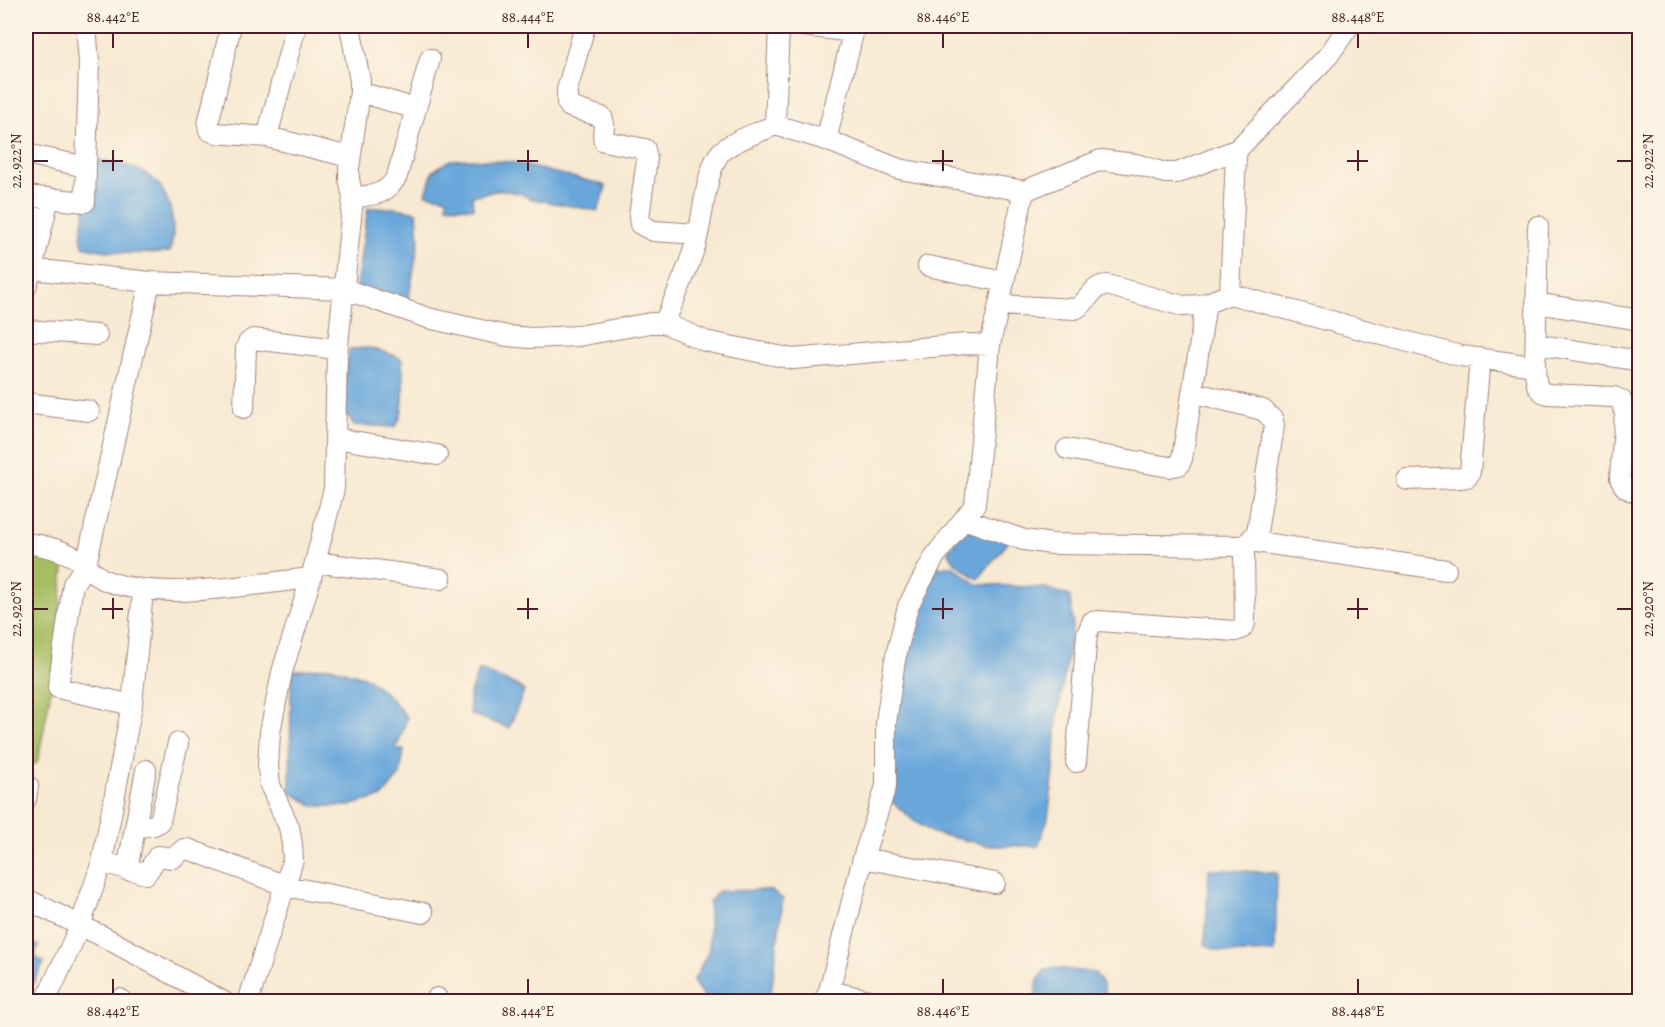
<svg xmlns="http://www.w3.org/2000/svg" width="1665" height="1027" viewBox="0 0 1665 1027" font-family="Alegreya,serif">
	<style>
		.green { fill: #a6bd62; stroke: #786e46; stroke-width: 1.5 }
		.water { fill: #69a7db; stroke: #5a6383; stroke-width: 1.5 }
		.lines { fill: none; stroke-linecap: round; stroke-linejoin: round }
		.minor-casing { stroke: #a1847e; stroke-width: 22 }
		.minor { stroke: #fff; stroke-width: 20 }
		.ticks { fill: none; stroke: #4a1f2b; stroke-width: 2 }
		.neatline { fill: none; stroke: #4a1f2b; stroke-width: 2 }
		.ticks-label { font-size: 15px; text-anchor: middle; fill: #4a1f2b }
	</style>
	<rect width="100%" height="100%" fill="#fcf5e5"/>
	<filter id="ink" filterUnits="userSpaceOnUse"><feTurbulence type="fractalNoise" baseFrequency=".0167" numOctaves="2"/><feDisplacementMap in="SourceGraphic" scale="12" xChannelSelector="R" yChannelSelector="G"/><feConvolveMatrix kernelMatrix="1 2 1 2 8 2 1 2 1" color-interpolation-filters="sRGB"/></filter>
	<filter id="wash" filterUnits="userSpaceOnUse"><feTurbulence type="fractalNoise" baseFrequency=".008" numOctaves="4" result="noise"/><feDisplacementMap in="SourceGraphic" scale="24" xChannelSelector="R" yChannelSelector="G"/><feGaussianBlur stdDeviation="1.35" result="paint"/><feColorMatrix in="noise" values="0 0 0 0 0 0 0 0 0 0 0 0 0 0 0 0 0 1.4 0 .05"/><feComposite in="paint" operator="in"/></filter>
	<g filter="url(#wash)">
		<rect width="100%" height="100%" fill="#f8e9d2"/>
		<path class="green" d="M26 554 65 562C61 591 59 620 56 649 52 688 45 726 37 763L26 767Z"/>
		<path class="water" d="M92 159C112 162 137 165 153 179 171 193 178 232 169 252 142 255 110 253 83 246L81 237Z
			M472 159 510 162 601 184 606 187 598 211 532 199 519 193 501 190 472 196 473 208 447 206V198L426 194 433 171 450 160Z
			M368 208H396L417 212 419 240 409 296 399 308 356 286Z
			M369 348 394 355 402 360C403 379 407 413 395 427L353 425 350 417H343L345 372 350 349Z
			M977 513 1011 539 978 579 955 563 948 551Z
			M938 566 941 568 952 566 977 584 1045 588 1070 596 1073 624 1057 719 1054 771 1048 818 1038 846H991L933 833 914 821 891 801 886 747 908 606Z
			M330 667 367 678 392 699 407 718 396 750H404L400 775 382 797 348 806H314L290 792 291 671Z
			M479 670 516 685 524 691 509 728 470 714V693Z
			M1209 869 1277 873 1275 952C1253 952 1222 958 1205 944Z
			M770 890 783 899 770 1001H707L693 982 709 950V902L719 891Z
			M26 941 39 946 36 951V958L44 963 26 996Z
			M1055 968 1095 973 1103 985 1107 1001H1034L1038 980 1045 970Z"/>
	</g>
	<g filter="url(#ink)">
		<g class="lines">
			<g class="minor-casing">
				<path id="minor" d="M231 26 208 124 209 130 215 133 267 137 350 157
					M585 26 567 90V103L570 107 602 117C607 126 601 132 604 141L645 149 647 159 639 217 640 224 653 231 698 234
					M804 26 853 32
					M360 92 416 109
					M775 125 779 26
					M267 137 296 26
					M826 140 855 26
					M26 154 86 167
					M26 196 85 202 89 63 86 26
					M353 198C374 194 386 196 397 176L430 59
					M1538 226 1535 366C1536 378 1534 391 1548 394L1614 397 1621 400 1625 414 1620 478C1623 488 1630 491 1640 493
					M928 266 1004 282
					M32 269 150 282 344 289 428 318 507 336 531 338 578 336 650 323H664L705 341 793 359 966 344 990 345
					M26 287 32 269 49 198
					M1230 294 1236 156 1238 149 1328 56 1349 26
					M1536 303 1640 320
					M999 305 1075 309C1088 304 1091 285 1107 285L1183 306 1202 305 1230 294 1461 356 1535 366
					M664 323C675 298 687 272 695 246 703 222 705 169 721 152 732 141 760 132 775 125L826 140 899 169 1024 191 1101 160 1136 164 1165 173H1177L1238 149
					M26 330 97 335
					M1536 344 1640 361
					M26 403 89 411
					M244 408 246 348 248 343 253 339 337 349
					M335 438 437 455
					M1067 449 1169 467 1179 465 1182 459 1206 303
					M1407 480 1461 478 1467 477 1470 472 1480 358
					M964 519 1024 540 1052 544 1245 546
					M1250 541 1446 570
					M26 543C41 545 60 549 74 557 85 563 95 577 107 581 163 602 251 584 311 578
					M315 562 441 579
					M132 705 58 688 73 584 86 565 150 282
					M1076 762 1087 634 1092 622 1099 621 1235 631 1241 629 1245 624 1244 552 1245 546 1257 532 1274 426 1273 420 1263 410 1192 392
					M26 799 28 786
					M136 826C145 826 153 828 160 821L178 743
					M863 858 995 883
					M102 862 146 874 158 856 173 858 184 849H188L286 886 423 913
					M127 870 146 770
					M26 899 104 937 224 1002
					M829 991 878 1002
					M45 1002 80 926 102 862 132 705 143 591
					M119 1002 120 999
					M248 1002 293 860 292 844 289 827 270 785 268 767 270 732 282 672 311 578 334 489 337 355 353 198 349 179V168L360 92V81L350 26
					M437 1002V998
					M823 1002 829 991 863 858 886 786V723L895 660 908 606 935 556 975 505 990 345 1024 191"/>
			</g>
			<use href="#minor" class="minor"/>
		</g>
	</g>
	<path class="ticks" d="M113 33V48M528 33V48M943 33V48M1358 33V48M113 150V171M528 150V171M943 150V171M1358 150V171M33 161H48M102 161H123M517 161H538M932 161H953M1347 161H1368M1617 161H1632M113 598V619M528 598V619M943 598V619M1358 598V619M33 609H48M102 609H123M517 609H538M932 609H953M1347 609H1368M1617 609H1632M113 979V994M528 979V994M943 979V994M1358 979V994"/>
	<rect width="1665" height="1027" fill="none" stroke="#fcf5e5" stroke-width="66"/>
	<rect x="33" y="33" width="1599" height="961" class="neatline"/>
	<g class="ticks-label">
		<text x="113" y="22">88.442°E</text>
		<text x="528" y="22">88.444°E</text>
		<text x="943" y="22">88.446°E</text>
		<text x="1358" y="22">88.448°E</text>
		<text transform="translate(16 161) rotate(-90)" y="5">22.922°N</text>
		<text transform="translate(1648 161) rotate(-90)" y="5">22.922°N</text>
		<text transform="translate(16 609) rotate(-90)" y="5">22.920°N</text>
		<text transform="translate(1648 609) rotate(-90)" y="5">22.920°N</text>
		<text x="113" y="1016">88.442°E</text>
		<text x="528" y="1016">88.444°E</text>
		<text x="943" y="1016">88.446°E</text>
		<text x="1358" y="1016">88.448°E</text>
	</g>
</svg>
